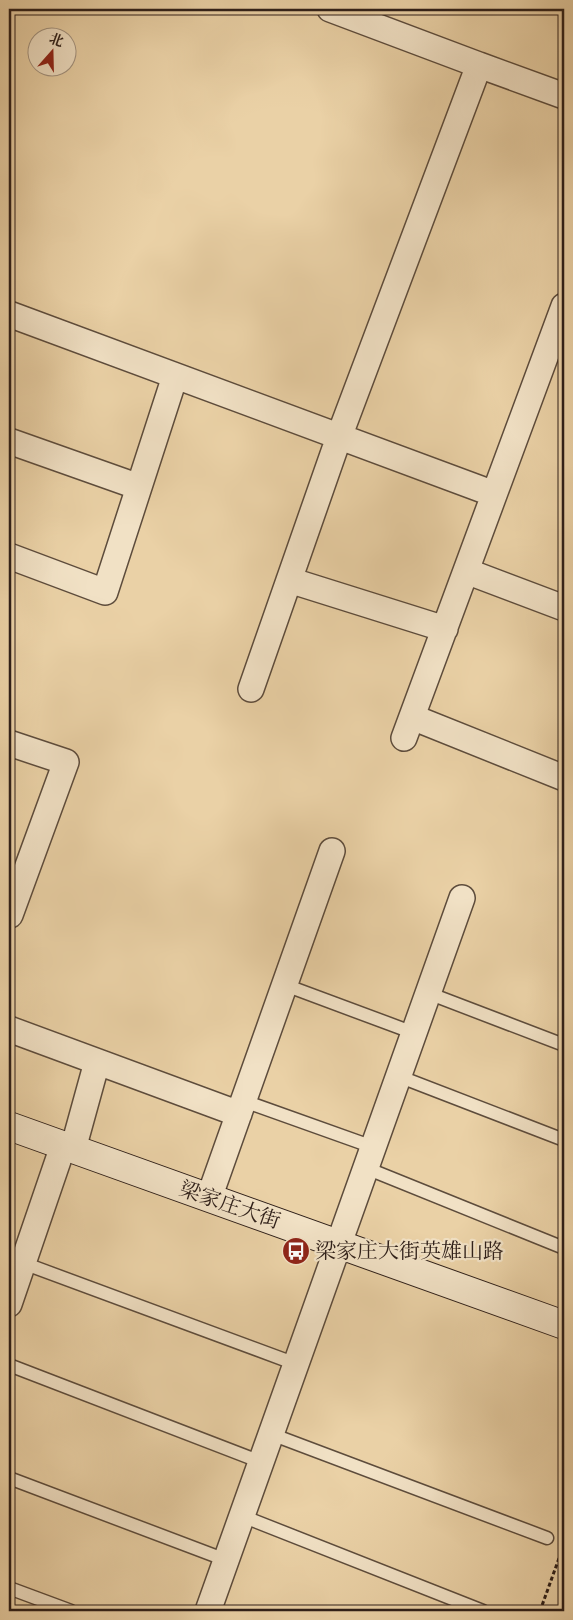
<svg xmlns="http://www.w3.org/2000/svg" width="573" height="1620" viewBox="0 0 573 1620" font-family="'IM FELL DW Pica','Noto Serif SC',serif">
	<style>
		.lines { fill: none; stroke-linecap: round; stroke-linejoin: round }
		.lane-casing { stroke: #5d4c3c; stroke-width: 15 }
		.street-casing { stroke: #5d4c3c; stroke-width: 28 }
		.secondary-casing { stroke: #2e1f19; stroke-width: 30 }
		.path { stroke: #2e1f19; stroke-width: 3; stroke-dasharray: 4 2.5; stroke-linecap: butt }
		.lane { stroke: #f1e1c5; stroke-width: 12 }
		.street { stroke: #f1e1c5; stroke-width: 25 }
		.secondary { stroke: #f1e1c5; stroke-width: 28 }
		.labels { text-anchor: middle; stroke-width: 4.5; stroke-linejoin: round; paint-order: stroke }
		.street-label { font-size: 21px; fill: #2e1f19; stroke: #f1e1c5 }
		.poi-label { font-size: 21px; fill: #2e1f19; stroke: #f1e1c5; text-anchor: start }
	</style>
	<rect width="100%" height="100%" fill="#ead1a6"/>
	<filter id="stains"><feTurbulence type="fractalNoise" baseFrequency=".004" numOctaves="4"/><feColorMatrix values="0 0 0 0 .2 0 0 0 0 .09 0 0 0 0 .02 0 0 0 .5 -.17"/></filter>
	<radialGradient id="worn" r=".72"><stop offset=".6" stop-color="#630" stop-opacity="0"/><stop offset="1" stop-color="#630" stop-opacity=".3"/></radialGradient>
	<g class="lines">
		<g class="lane-casing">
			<path id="lane" d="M285 985 414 1033
				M428 993 564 1045
				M398 1076 564 1140
				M244 1101 373 1147
				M366 1168 564 1248
				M23 1263 296 1364
				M9 1365 261 1462
				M271 1434 547 1538
				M9 1478 226 1560
				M242 1516 483 1611
				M9 1588 71 1611"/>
		</g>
		<g class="street-casing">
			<path id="street" d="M330 9 479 65
				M9 314 494 494
				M9 441 139 487
				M9 556 105 592 175 376
				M466 571 564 608
				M289 580 445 629
				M251 689 339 437 479 65 564 96
				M412 717 564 778
				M404 738 564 306
				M9 743 66 762 10 915H9
				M9 1029 239 1114
				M73 1149 97 1062
				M209 1198 332 851
				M9 1304 63 1146
				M208 1611 462 898"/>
		</g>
		<g class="secondary-casing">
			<path id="secondary" d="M9 1126 564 1325"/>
		</g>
		<path class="path" d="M540 1611 562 1550"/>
		<use href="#lane" class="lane"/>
		<use href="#street" class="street"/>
		<use href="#secondary" class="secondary"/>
	</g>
	<defs>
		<g id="bus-disc" transform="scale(1.4375)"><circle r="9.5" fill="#8f2418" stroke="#f1e1c5"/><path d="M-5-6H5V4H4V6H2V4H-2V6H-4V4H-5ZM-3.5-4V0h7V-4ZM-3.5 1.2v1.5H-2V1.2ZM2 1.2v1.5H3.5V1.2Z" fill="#fff"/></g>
	</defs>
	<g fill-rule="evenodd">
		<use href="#bus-disc" x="296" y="1251"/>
	</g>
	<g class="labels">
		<g class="street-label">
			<text transform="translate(230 1205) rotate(19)" y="7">梁家庄大街</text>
		</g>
		<g class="poi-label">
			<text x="315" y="1258">梁家庄大街英雄山路</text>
		</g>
	</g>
	<rect width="573" height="1620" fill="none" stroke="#ead1a6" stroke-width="30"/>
	<rect x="10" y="10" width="553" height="1600" fill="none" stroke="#2e1f19" stroke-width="2.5"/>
	<rect x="15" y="15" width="543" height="1590" fill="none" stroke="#2e1f19"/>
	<g transform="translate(52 52) rotate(20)"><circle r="24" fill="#f1e1c5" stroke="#a39380"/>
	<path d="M0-4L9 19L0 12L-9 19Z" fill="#8f2418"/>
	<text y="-8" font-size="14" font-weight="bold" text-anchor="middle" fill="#2e1f19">北</text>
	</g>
	<rect width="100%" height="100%" filter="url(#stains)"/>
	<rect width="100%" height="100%" fill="url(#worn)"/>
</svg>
